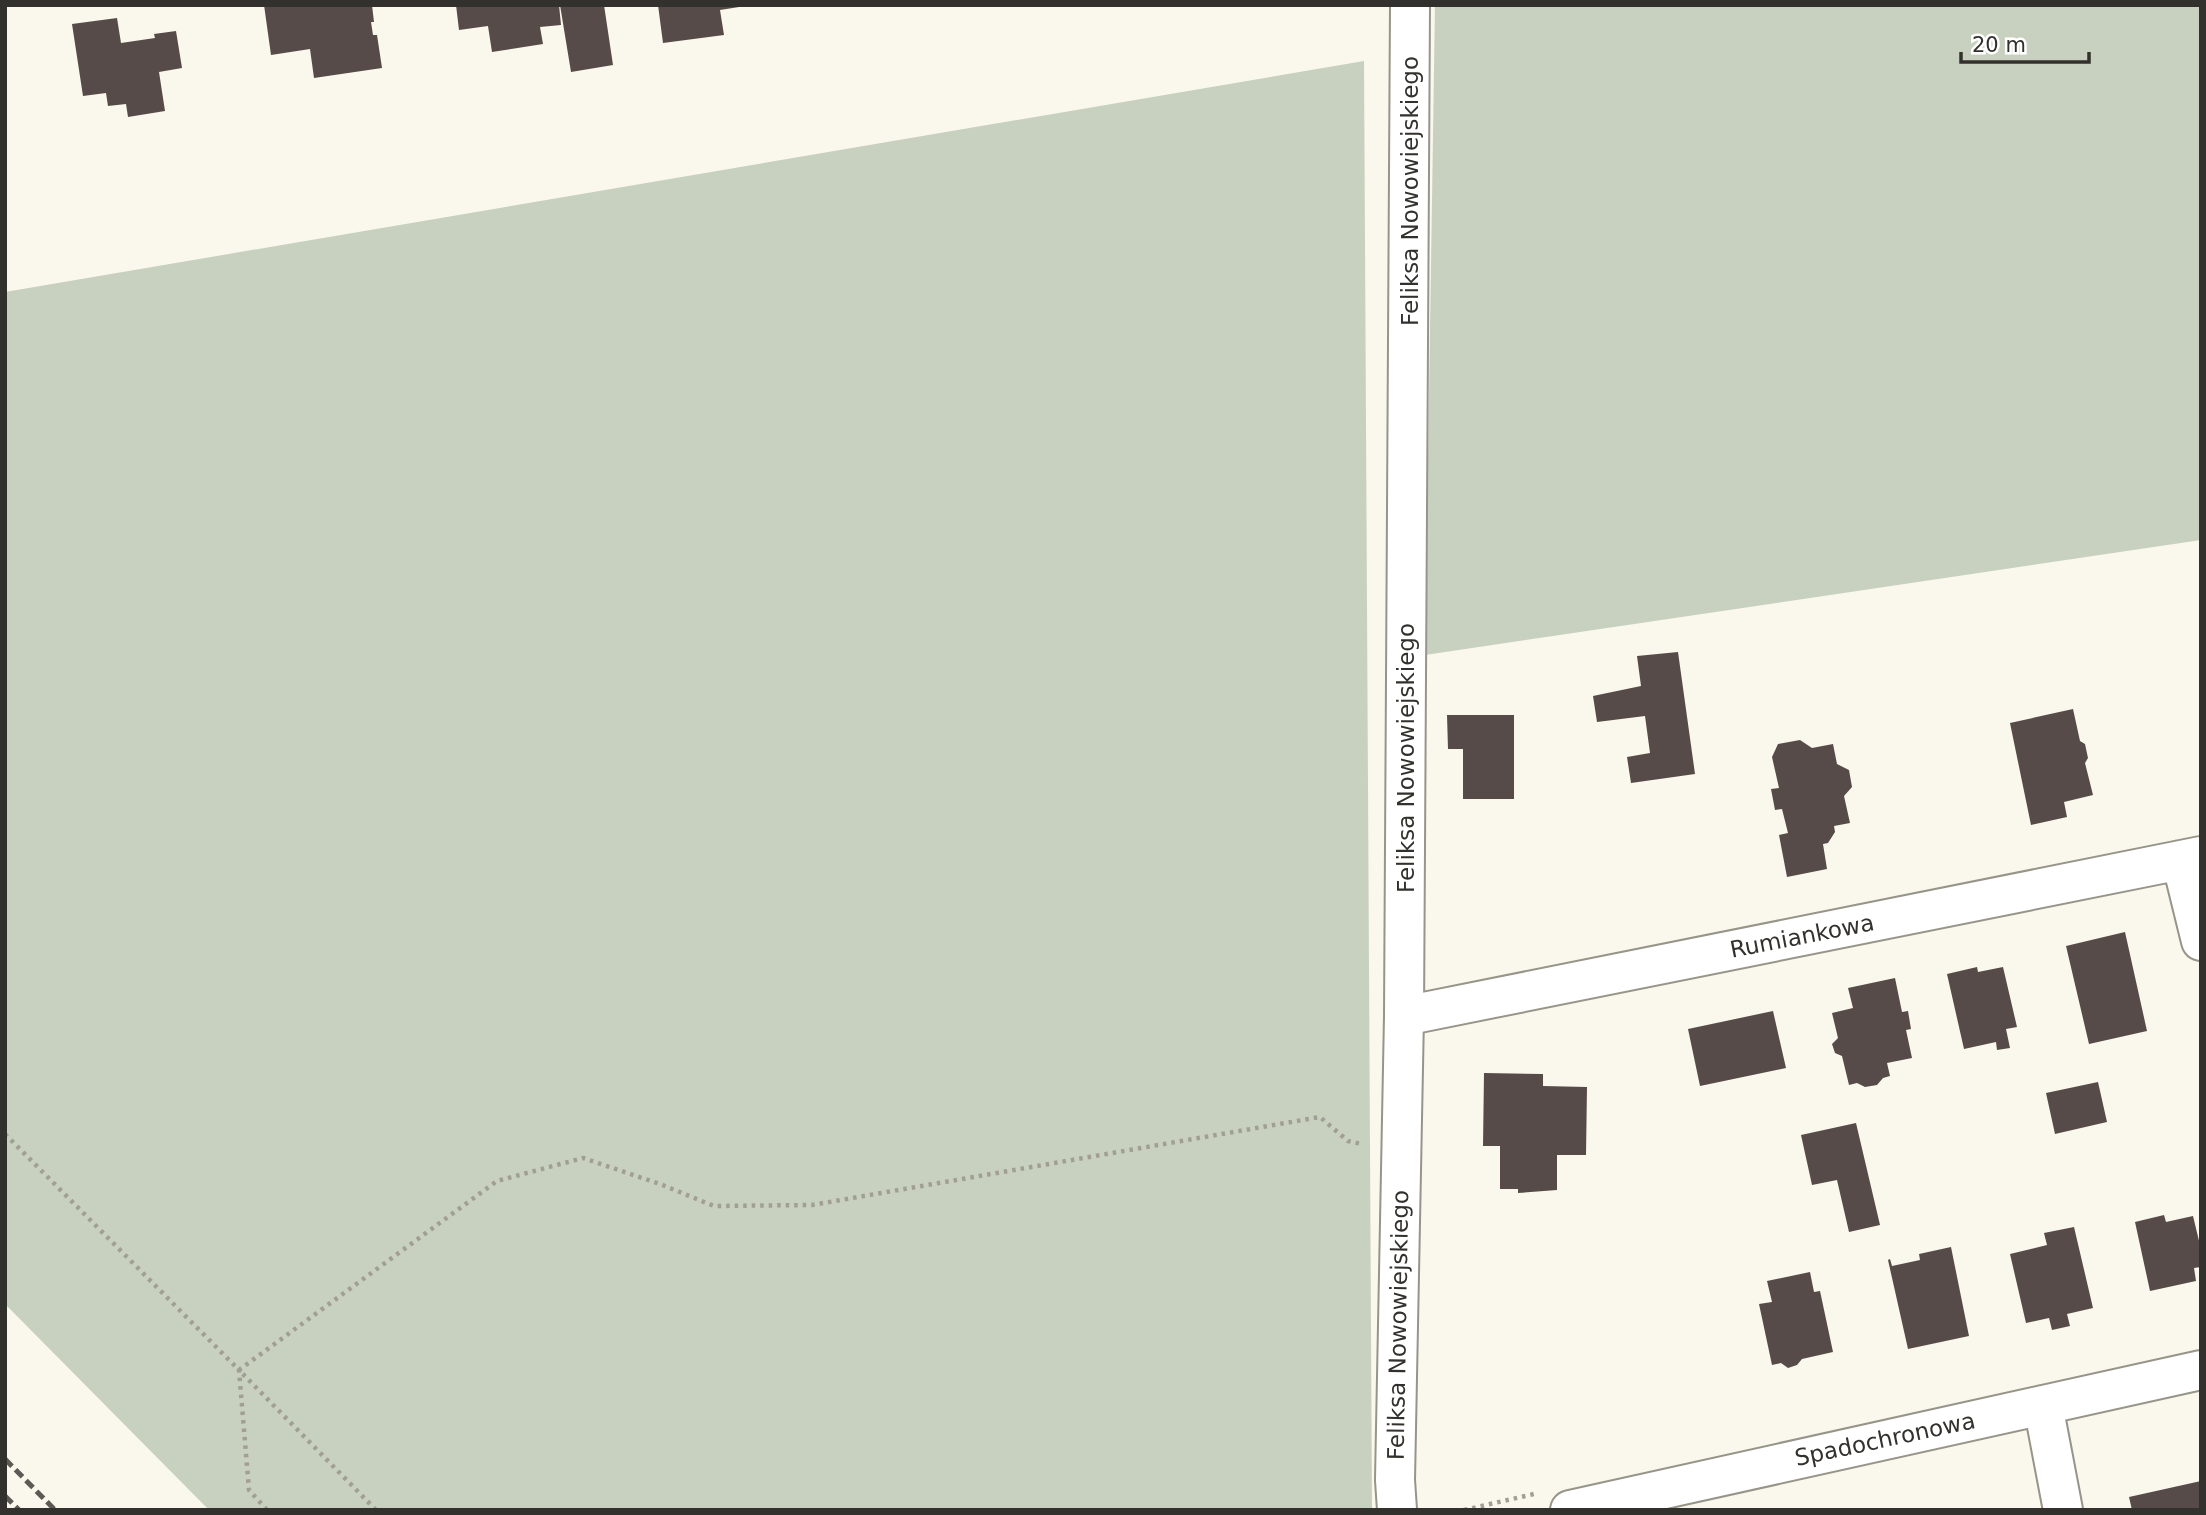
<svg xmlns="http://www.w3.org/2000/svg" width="2206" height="1515" viewBox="0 0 2206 1515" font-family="'DejaVu Sans',sans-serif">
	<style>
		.green { fill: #c8d1bf }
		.building { fill: #564b48 }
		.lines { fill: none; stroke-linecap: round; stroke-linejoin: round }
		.minor-casing { stroke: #979489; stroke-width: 42 }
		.path { stroke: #a19e96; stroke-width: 4.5; stroke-dasharray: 3.5 5; stroke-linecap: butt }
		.minor { stroke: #fff; stroke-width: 38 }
		.rail { stroke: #5d5a55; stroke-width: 5; stroke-dasharray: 10 5; stroke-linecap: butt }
		.labels { text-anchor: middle; stroke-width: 7; stroke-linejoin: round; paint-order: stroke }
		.street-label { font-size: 23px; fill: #33312d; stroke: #fff }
	</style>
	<rect width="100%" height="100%" fill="#faf7ec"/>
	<path class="green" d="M1435 5H2201V540L1425 655Z
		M1364 61 1372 1510H209L5 1304V292Z"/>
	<path class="building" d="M264 5H372L374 22H371L373 35H377L382 68 314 78 310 49 271 55Z
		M456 5H559L561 25 540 27 543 44 492 52 488 26 459 30Z
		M560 5H604L613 65 571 72Z
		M658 5H739V7L720 10 724 35 663 43Z
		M117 18 121 43 155 38 154 34 176 31 182 68 159 72 165 111 128 117 126 104 108 106 106 93 83 96 72 24Z
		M1678 652 1695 774 1631 783 1627 757 1650 753 1645 716 1597 722 1593 696 1641 686 1637 656Z
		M2073 709 2080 741 2085 744 2088 758 2085 763 2093 795 2064 802 2067 817 2031 825 2010 723Z
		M1447 715H1514V799H1463V749H1448Z
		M1800 740 1812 748 1833 744 1837 764 1849 770 1852 787 1844 796 1850 823 1834 826 1835 832 1828 843 1823 844 1827 869 1787 877 1779 835 1788 833 1782 809 1775 810 1771 789 1779 788 1772 757 1778 744Z
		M2125 932 2147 1031 2089 1044 2066 946Z
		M1977 967 1978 972 2003 967 2017 1027 2006 1029 2010 1048 1997 1050 1996 1042 1964 1049 1947 974Z
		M1895 978 1902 1012 1908 1011 1911 1029 1906 1030 1912 1058 1887 1063 1890 1076 1883 1078 1877 1085 1865 1087 1857 1083 1849 1085 1842 1056 1835 1053 1832 1044 1838 1038 1832 1013 1853 1008 1848 988Z
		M1773 1011 1786 1068 1700 1086 1688 1029Z
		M1484 1073 1543 1074V1086L1587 1087 1586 1155H1557V1190L1518 1193V1189H1500V1146H1483Z
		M2098 1082 2107 1122 2055 1134 2046 1093Z
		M1856 1123 1880 1225 1849 1232 1837 1180 1812 1185 1801 1135Z
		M2164 1215 2166 1222 2193 1216 2201 1249V1267L2194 1268 2196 1281 2150 1291 2135 1222Z
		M2074 1227 2093 1308 2067 1314 2070 1326 2052 1330 2049 1318 2026 1323 2010 1254 2047 1245 2044 1233Z
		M1951 1247 1969 1336 1908 1349 1888 1260 1890 1259 1892 1266 1920 1260 1919 1254Z
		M1810 1272 1814 1292 1820 1291 1833 1352 1802 1359 1797 1365 1788 1368 1781 1363 1772 1365 1759 1304 1772 1302 1767 1281Z
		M2201 1481V1510H2132L2129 1497Z"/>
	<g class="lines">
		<g class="minor-casing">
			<path id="minor" d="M2181 860 2201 941
				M1404 1016 2201 856
				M2043 1405 2063 1510
				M1397 1510 1395 1480 1404 1016 1410 5
				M1570 1510 2201 1370"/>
		</g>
		<path class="path" d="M5 1134 239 1370 249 1490 267 1510
			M376 1510 239 1370 497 1181 583 1158 660 1184 714 1206 812 1205 1320 1117 1348 1141 1362 1144
			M1464 1510 1534 1494"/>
		<use href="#minor" class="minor"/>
		<path class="rail" d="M5 1459 55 1510
			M5 1496 19 1510"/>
	</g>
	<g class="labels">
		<g class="street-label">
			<text transform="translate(1410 191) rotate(-90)" y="8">Feliksa Nowowiejskiego</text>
			<text transform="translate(1406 758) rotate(-90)" y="8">Feliksa Nowowiejskiego</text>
			<text transform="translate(1802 936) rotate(-11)" y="8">Rumiankowa</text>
			<text transform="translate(1398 1325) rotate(-89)" y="8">Feliksa Nowowiejskiego</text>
			<text transform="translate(1885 1439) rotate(-12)" y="8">Spadochronowa</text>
		</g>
	</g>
	<rect width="2206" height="1515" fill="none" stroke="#33312d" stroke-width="14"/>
	<path d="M1961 52v10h128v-10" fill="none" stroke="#33312d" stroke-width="3.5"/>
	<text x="1972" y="52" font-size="21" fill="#33312d" stroke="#ffffff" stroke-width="5" paint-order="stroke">20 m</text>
</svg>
